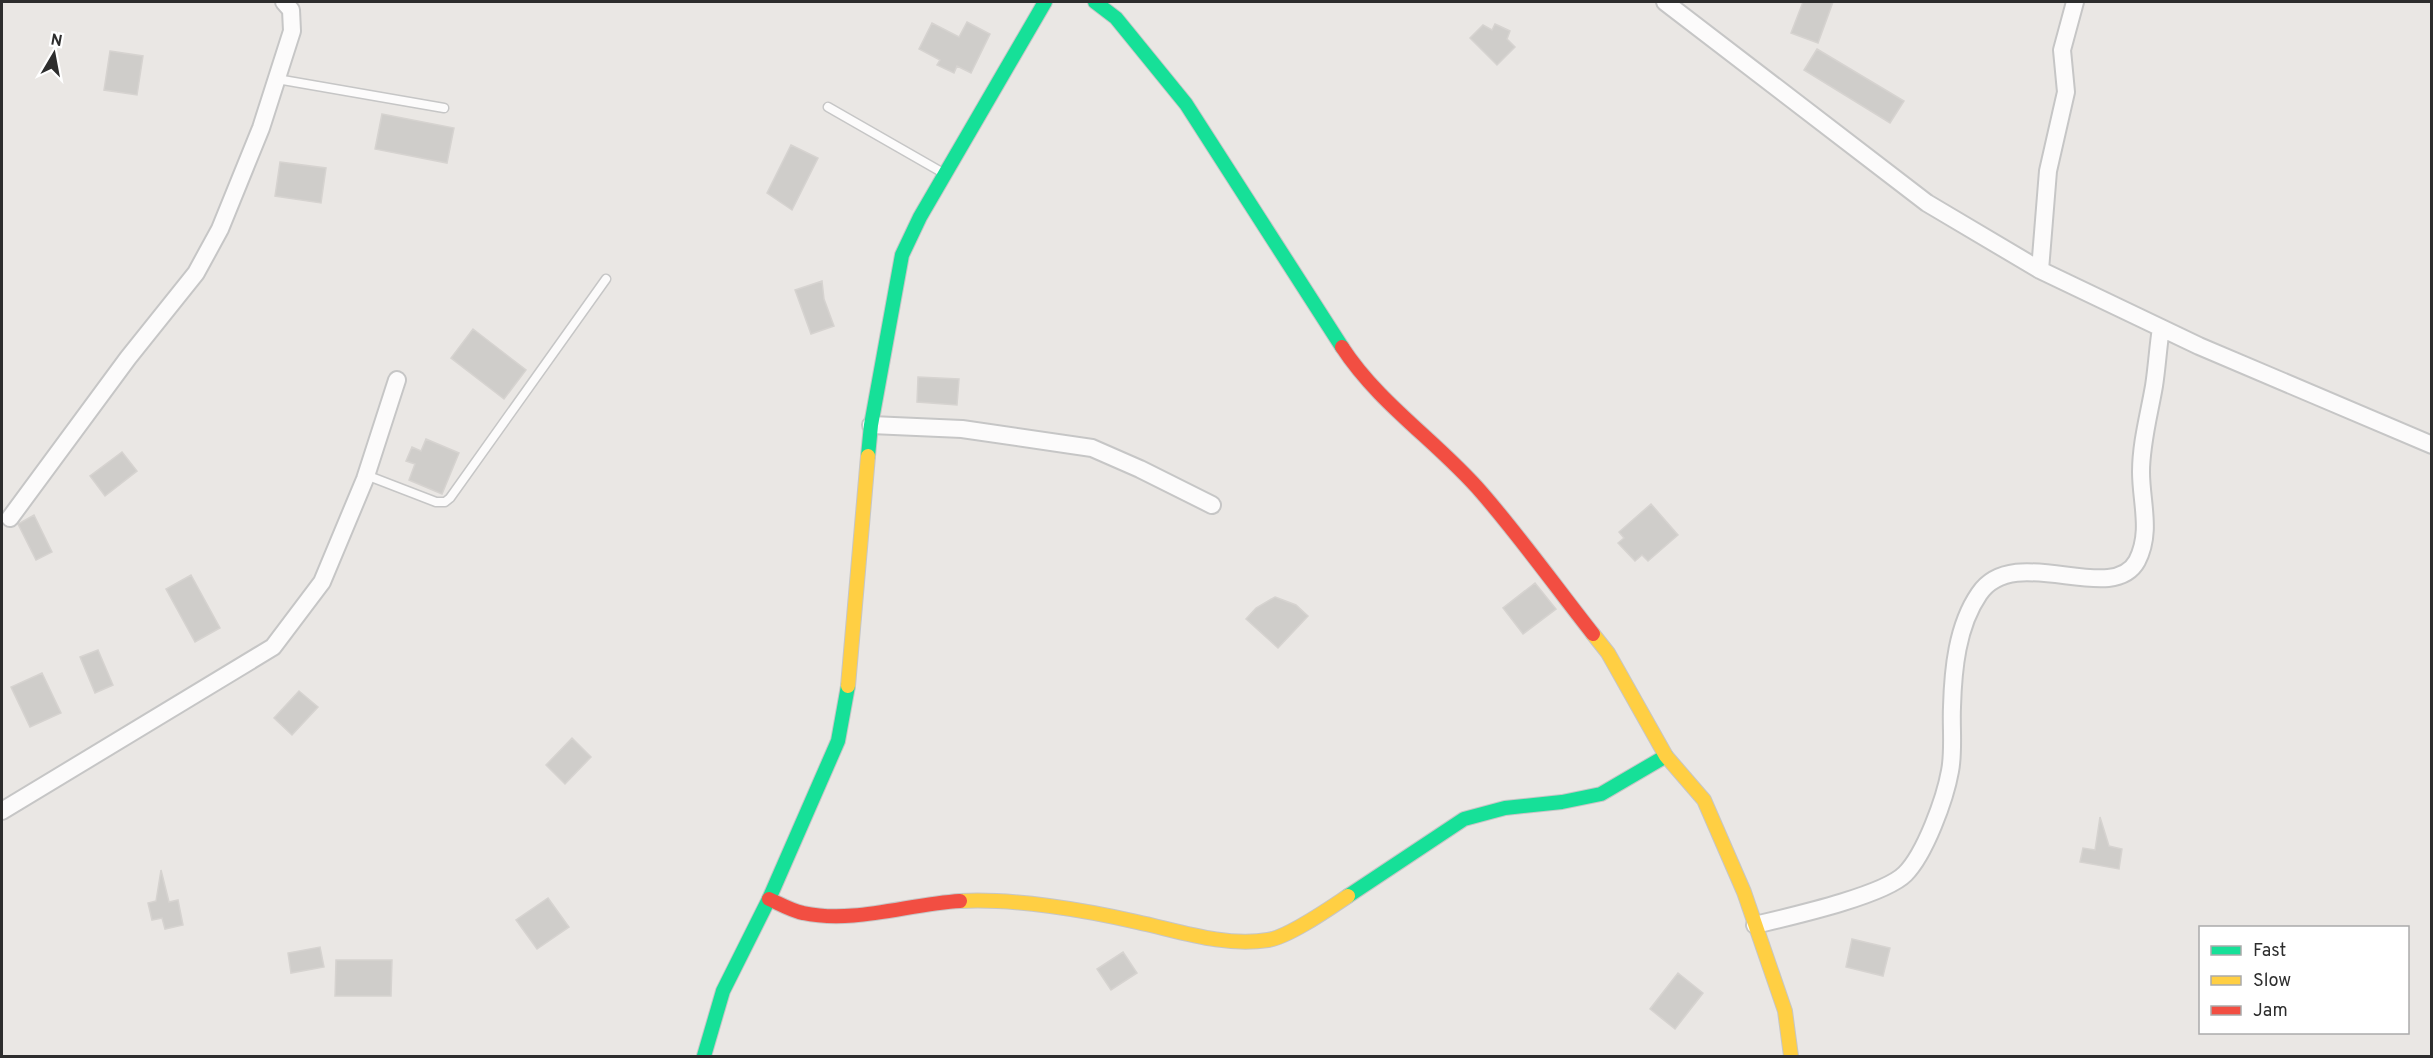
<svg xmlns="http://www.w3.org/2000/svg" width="2433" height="1058" viewBox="0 0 2433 1058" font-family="Overpass,sans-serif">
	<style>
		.building { fill: #cfcdca; stroke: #d6d3d0; stroke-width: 1.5 }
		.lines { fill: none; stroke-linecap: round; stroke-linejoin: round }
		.lane-casing { stroke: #c6c6c6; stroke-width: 11 }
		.street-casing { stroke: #c6c6c6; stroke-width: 20 }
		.fast-casing { stroke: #c6c6c6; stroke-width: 16 }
		.slow-casing { stroke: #c6c6c6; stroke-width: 16 }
		.jam-casing { stroke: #c6c6c6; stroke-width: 16 }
		.lane { stroke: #fcfbfb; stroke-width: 8 }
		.street { stroke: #fcfbfb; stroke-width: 16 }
		.fast { stroke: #16e098; stroke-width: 14 }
		.slow { stroke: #ffcf43; stroke-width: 14 }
		.jam { stroke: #f24e42; stroke-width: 14 }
	</style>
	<rect width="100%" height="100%" fill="#eae7e4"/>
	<path class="building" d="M1803 2H1833L1818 43 1791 33Z
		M967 22 990 34 971 73 957 66 954 73 937 65 940 60 919 49 932 23 959 37Z
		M1495 24 1510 31 1507 39 1515 47 1497 65 1470 38 1483 25 1492 30Z
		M1817 49 1904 101 1890 123 1804 70Z
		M110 51 143 56 137 95 104 90Z
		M382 114 454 128 447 163 375 149Z
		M791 145 818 158 792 210 767 193Z
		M280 162 326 168 321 203 275 196Z
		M822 281 824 299 834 326 811 334 795 290Z
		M473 329 526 370 504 399 451 358Z
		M918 377 959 379 957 405 917 402Z
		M426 439 459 453 442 494 409 480 415 464 406 461 412 447 421 451Z
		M122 452 137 471 105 496 90 476Z
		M1651 504 1678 535 1648 561 1642 555 1635 561 1618 543 1624 538 1619 532Z
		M34 515 52 552 36 560 18 524Z
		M191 575 220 628 195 642 166 589Z
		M1535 583 1556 609 1523 634 1503 608Z
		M1275 597 1296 605 1308 616 1278 648 1246 619 1256 608Z
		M98 650 113 685 95 693 80 657Z
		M42 673 61 713 30 727 11 687Z
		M299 691 318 707 292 735 274 718Z
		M572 738 591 757 565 784 546 765Z
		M2100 817 2109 846 2122 849 2119 869 2080 862 2083 848 2095 850Z
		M161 870 169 902 178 900 183 925 165 929 162 918 152 920 148 903 156 901Z
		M548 898 569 927 537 949 516 920Z
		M1852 939 1890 948 1883 976 1846 967Z
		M320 947 324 967 291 973 288 953Z
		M1123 952 1137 973 1111 990 1097 969Z
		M336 960H392L391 996H335Z
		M1678 973 1703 993 1675 1029 1650 1009Z"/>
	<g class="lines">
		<g class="lane-casing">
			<path id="lane" d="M277 79 444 108
				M828 107 945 174
				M366 475 436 502H445L450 498 606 279"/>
		</g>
		<g class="street-casing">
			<path id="street" d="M1665 2 1927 203 2040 270 2199 346 2432 445
				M2040 270 2048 171 2066 92 2062 50 2075 2
				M871 425 962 429 1092 448 1140 469 1212 505
				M10 518 128 358 196 273 220 229 261 128 292 31 291 10 284 2
				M2 811 273 647 322 582 365 479 397 380
				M1755 925C1788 917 1883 896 1905 874 1925 854 1945 799 1950 771 1954 751 1951 728 1952 707 1953 670 1957 626 1979 594 2014 541 2112 607 2137 561 2152 532 2141 502 2141 472 2141 443 2149 415 2154 386 2157 367 2158 347 2161 328"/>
		</g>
		<g class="fast-casing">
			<path id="fast" d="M1095 2 1116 18 1186 104 1342 347
				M868 456 871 425 902 255 920 217 1045 2
				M1348 896 1464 819 1505 808 1562 802 1601 794 1666 756
				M704 1056 723 991 769 899 838 741 848 686"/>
		</g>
		<g class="slow-casing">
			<path id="slow" d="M1593 634 1608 653 1666 756 1704 800 1744 892 1785 1011 1791 1056
				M848 686 868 456
				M960 901C1013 898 1085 910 1137 922 1179 931 1224 947 1268 940 1289 937 1330 908 1348 896"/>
		</g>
		<g class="jam-casing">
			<path id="jam" d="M1342 347C1379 404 1438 442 1482 493 1521 538 1556 587 1593 634
				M769 899C780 904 792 911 803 913 854 924 908 904 960 901"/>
		</g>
		<use href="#lane" class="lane"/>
		<use href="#street" class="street"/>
		<use href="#fast" class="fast"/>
		<use href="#slow" class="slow"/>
		<use href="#jam" class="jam"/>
	</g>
	<rect width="2433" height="1058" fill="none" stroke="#2d2d2d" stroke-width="6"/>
	<rect x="2199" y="926" width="210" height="108" fill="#ffffff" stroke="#ababab" stroke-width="1.5"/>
	<rect x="2211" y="946" width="30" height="9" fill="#16e098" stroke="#ababab" stroke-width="1.5"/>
	<text x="2253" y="956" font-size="18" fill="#2d2d2d">Fast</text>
	<rect x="2211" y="976" width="30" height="9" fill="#ffcf43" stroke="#ababab" stroke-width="1.5"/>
	<text x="2253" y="986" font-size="18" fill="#2d2d2d">Slow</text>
	<rect x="2211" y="1006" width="30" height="9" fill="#f24e42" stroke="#ababab" stroke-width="1.5"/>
	<text x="2253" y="1016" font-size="18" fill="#2d2d2d">Jam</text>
	<g transform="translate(54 54) rotate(10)" stroke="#ffffff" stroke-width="4.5" paint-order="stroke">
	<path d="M0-4.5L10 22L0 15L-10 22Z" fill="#2d2d2d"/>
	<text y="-9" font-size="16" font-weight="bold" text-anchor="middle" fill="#2d2d2d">N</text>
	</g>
</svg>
